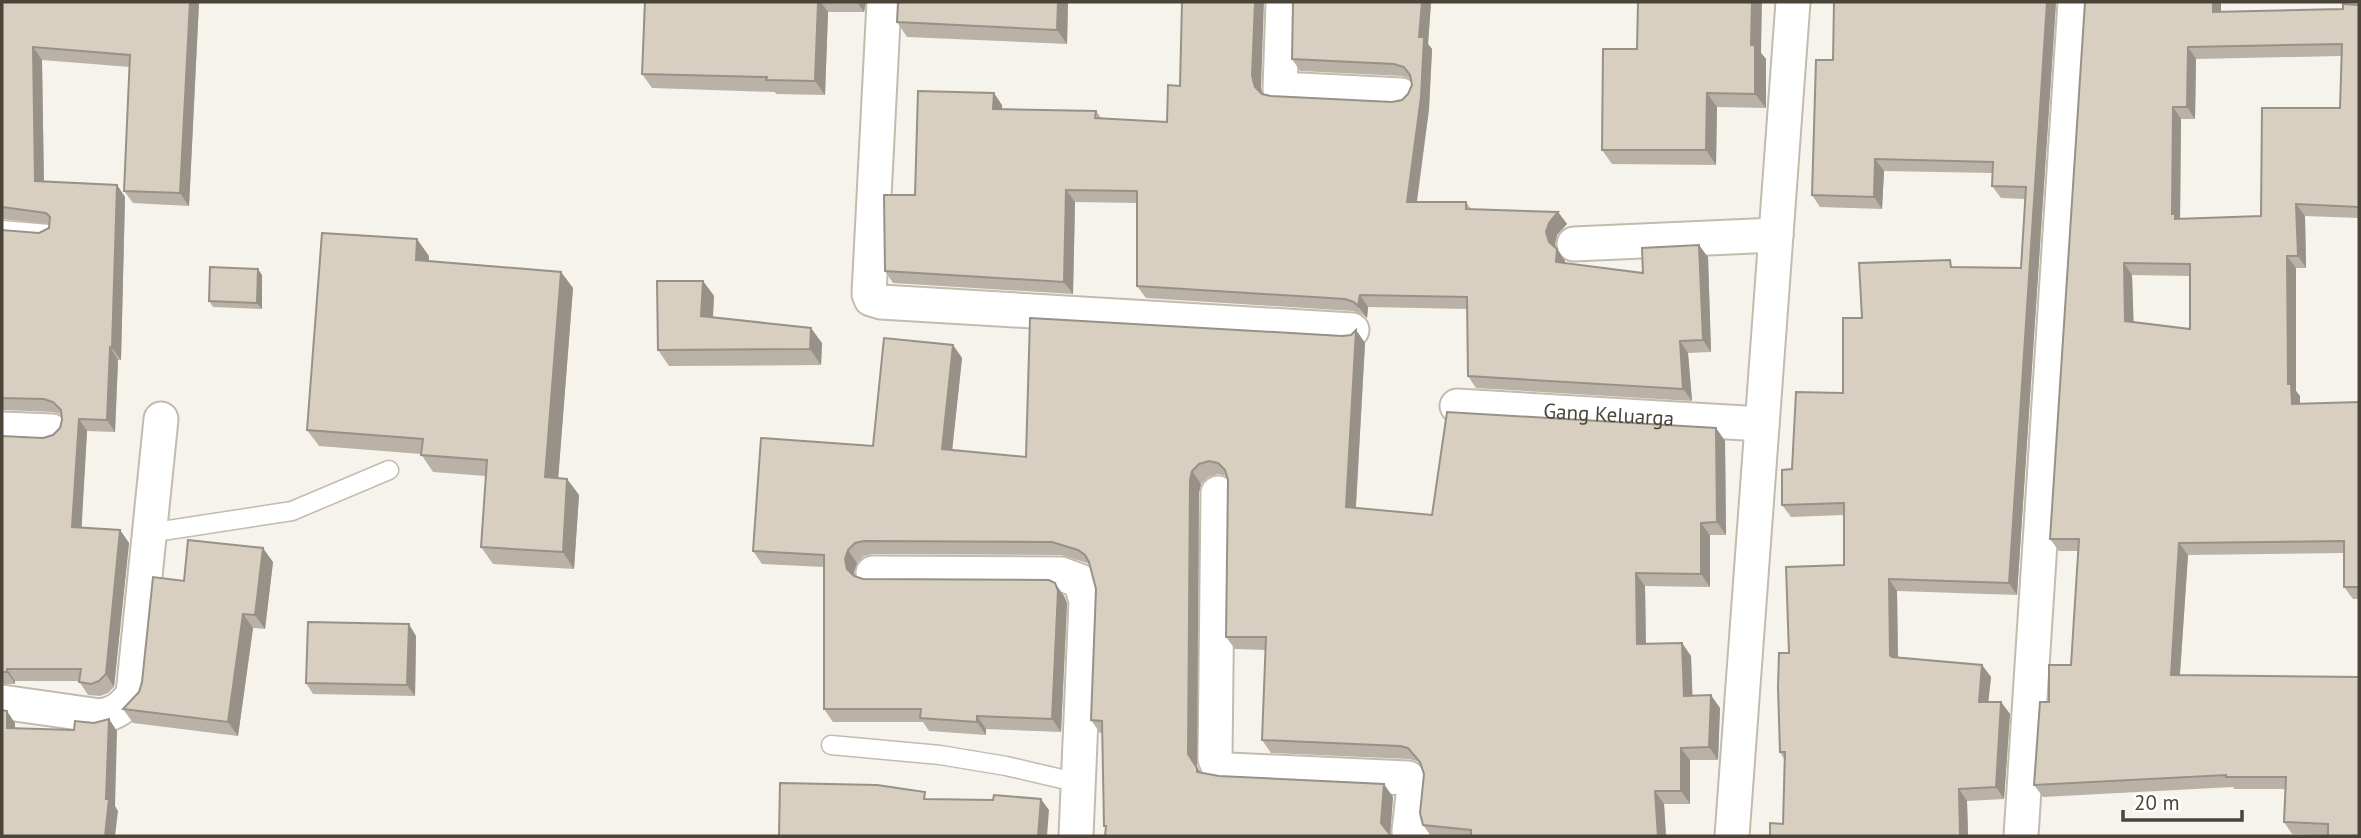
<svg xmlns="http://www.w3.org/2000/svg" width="2361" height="838" viewBox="0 0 2361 838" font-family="'PT Sans',sans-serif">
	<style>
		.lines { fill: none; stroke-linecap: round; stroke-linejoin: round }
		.service-casing { stroke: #c2bbae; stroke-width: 21 }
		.minor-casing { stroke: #c2bbae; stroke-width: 37 }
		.service { stroke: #fff; stroke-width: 18 }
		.minor { stroke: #fff; stroke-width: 33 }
		.wall { fill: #bab2a6; fill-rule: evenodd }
		.shaded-wall { fill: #979187 }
		.building { fill: #d8cfc1; stroke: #979187; stroke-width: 2; fill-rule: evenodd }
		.labels { text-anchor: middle; stroke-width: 6; stroke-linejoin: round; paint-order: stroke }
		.street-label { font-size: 21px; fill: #4b4439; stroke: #fff }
	</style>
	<rect width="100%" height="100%" fill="#f6f3ec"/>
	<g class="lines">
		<g class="service-casing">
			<path id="service" d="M2 230 48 234
				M149 533 292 511 389 470
				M831 745 940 755 1006 766 1079 783"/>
		</g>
		<g class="minor-casing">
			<g id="minor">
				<path d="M884 2 869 294 871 299 881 302 1352 330"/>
				<path d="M1283 2 1280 89 1401 95"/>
				<path d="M1574 244 1776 235"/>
				<path id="s1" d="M1457 406 1762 424"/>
				<path d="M2 429 52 431"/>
				<path d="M1218 493 1215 759 1218 766 1229 770 1408 778 1414 786 1409 831 1413 836"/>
				<path d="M873 573 1061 574 1080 581 1086 601 1076 836"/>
				<path d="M2 702 100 716C115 714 124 707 133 694L161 419"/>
				<path d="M1732 836 1793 2"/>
				<path d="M2021 836 2075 2"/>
			</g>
		</g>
		<use href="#service" class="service"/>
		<use href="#minor" class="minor"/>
	</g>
	<path class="wall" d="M2 2H199L189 206 133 203 124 191 130 67 42 60 44 182 117 185 125 197 121 360H118L115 432 87 431 81 528 120 530 129 543 114 687 108 693 100 696 88 695 79 681H15V684H2V436L43 438 53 435 60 428 62 420 61 414 53 412 2 410V230L39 233 49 228V224L2 219Z
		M644 2H866L864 12H828L825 95 776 94 775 92 652 88 642 74Z
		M896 2H1068L1067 44 907 37 897 22V4Z
		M1293 2H1431L1428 44 1432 49 1429 109 1417 202H1466L1471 209 1558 212 1567 224 1557 235 1555 244 1556 248 1565 261V264L1643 273 1708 257 1711 352 1688 353 1692 401 1476 388 1468 376V309L1368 307 1367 318 1362 314 1353 311 1146 298 1137 286V203L1075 202 1073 294 893 283 885 271 915 195 1002 105V109L1096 111 1101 118 1167 122 1261 88 1262 94 1271 96 1392 102 1402 100 1408 94 1412 85 1411 79 1402 76 1300 71 1292 59Z
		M2056 2 2017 595 1897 591 1898 657 1982 665 1991 677 1988 702H2001L2010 714 2004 799 1967 801 1968 836H1770L1783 824 1784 759 1780 752 1789 653 1844 565V515L1791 517 1782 505 1792 469 1843 393 1862 318 1955 267 2021 268 2025 199 2001 198 1992 186 1993 173 1884 171 1882 209 1820 207 1812 195 1833 60Z
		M2085 2 2221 12 2343 9 2359 5V218L2305 216 2306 268H2296V391L2300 396V404L2359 402V599H2353L2344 587V553L2188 555 2180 675 2359 677 2328 835 2292 834 2284 822 2285 789H2234L2233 787 2043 797 2034 785 2049 702 2071 665 2078 551H2059L2050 539ZM2341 56 2340 108 2261 216 2180 219 2181 119H2195L2196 59ZM2132 275 2190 276V329L2133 322Z
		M1761 53 1766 59V108L1717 107 1716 165 1612 164 1602 150Z
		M429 256V261L561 272 573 288 558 478 567 479 579 495 574 569 493 564 481 547 486 476 433 472 421 454 319 446 307 430Z
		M262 275V309L213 307 209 301Z
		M703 281 714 296 713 317 822 343 821 365 669 366 658 350Z
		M1356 330 1365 343 1356 508 1432 515 1716 428 1725 441 1726 535H1710V587L1645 586 1646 644 1691 656 1692 696 1720 708 1718 760H1690V804H1664L1666 836H1431L1423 825 1424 774 1422 766 1417 761 1409 759 1271 753 1262 740 1265 650 1235 649 1226 637 1228 480 1227 476 1218 474 1208 477 1201 484 1199 493 1197 767 1201 773 1219 776 1393 797 1390 835 1106 829 1104 826 1102 733H1100L1091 720 1096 589 1090 565 1087 563 1061 555 873 554 864 556 857 563 854 572 855 577 863 579 1064 596 1067 603 1061 732 986 729V735L929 731 923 722H833L824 709V567L762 564 753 551 873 446 953 345 962 358 952 450 1026 457 1342 336 1351 335Z
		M273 562 265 629 253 628 238 736 133 723 123 709 139 692 184 581Z
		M416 636 415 696 313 694 306 683Z"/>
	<path class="shaded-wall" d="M190 2H199L189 206 180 193Z
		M818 2H821L828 12 825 95 815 81Z
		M857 2H866L864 12Z
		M1058 2H1068L1067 44 1057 30Z
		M1255 2H1264L1261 88 1263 99 1255 87 1252 76Z
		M1422 2H1431L1428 44 1432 49 1429 109 1415 214 1407 202Z
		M1752 2H1762L1761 53 1766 59V108L1755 94 1751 45Z
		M2047 2H2056L2017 595 2009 583Z
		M2213 2H2221V24L2213 12Z
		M33 47 42 60 44 194 35 181Z
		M2188 47 2196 59 2195 119 2187 107Z
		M994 93 1002 105V121L993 109Z
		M1707 93 1717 107 1716 165 1706 150Z
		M2173 107 2181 119 2180 222 2183 231 2172 214Z
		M1875 159 1884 171 1882 209 1874 197Z
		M117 185 125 197 121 360 112 348Z
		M1066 190 1075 202 1073 294 1064 282Z
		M2296 204 2305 216 2306 268 2298 256Z
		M1558 212 1567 224 1557 235 1555 244 1557 252V249L1565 261V274L1556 262 1546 232 1549 223Z
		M417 239 429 256 427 277 416 260Z
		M1699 245 1708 257 1711 352 1703 340Z
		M2287 256 2296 268V391L2300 396V416L2292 404 2288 384Z
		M2124 263 2132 275 2134 333 2125 321Z
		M258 269 262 275V309L257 303Z
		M561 272 573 288 557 494 545 477Z
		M703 281 714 296 712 332 701 316Z
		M1360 295 1368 307 1367 318 1358 306Z
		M811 328 822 343 821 365 810 349Z
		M1356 330 1365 343 1355 520 1346 507Z
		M1680 341 1688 353 1692 401 1683 389Z
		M953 345 962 358 951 461 942 449Z
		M110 347 118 360 115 432 107 420Z
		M79 419 87 431 81 539 72 527Z
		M1716 428 1725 441 1726 535 1717 522Z
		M1192 471 1201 484 1199 493 1197 767 1206 781 1197 772 1188 754 1190 480Z
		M567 479 579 495 574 569 563 552Z
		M1701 523 1710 535V587L1701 574Z
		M120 530 129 543 114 687 106 674Z
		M2179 543 2188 555 2179 687 2171 675Z
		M263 548 273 562 265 629 255 615Z
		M848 550 857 563 854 572 856 582 847 569 845 559Z
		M1636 573 1645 586 1646 657 1637 644Z
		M1889 579 1897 591 1898 667 1890 655Z
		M1055 583 1064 596 1067 603 1061 732 1052 719Z
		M243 614 253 628 238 736 228 722Z
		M409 624 416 636 415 696 407 685Z
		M1682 643 1691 656 1693 709 1684 696Z
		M1982 665 1991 677 1987 714 1979 702Z
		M7 669 15 681V684L7 672Z
		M1711 695 1720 708 1718 760 1709 747Z
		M2001 702 2010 714 2004 799 1996 787Z
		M7 711 15 723V740L7 728Z
		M977 716 986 729V735L977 722Z
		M109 719 117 731 115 806 118 811 115 836H105Z
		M1681 748 1690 760V804L1681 791Z
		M1384 784 1393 797 1390 836 1381 823Z
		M1959 789 1967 801 1968 836H1960Z
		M1655 791 1664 804 1666 836H1658Z
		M1041 799 1049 810 1047 836H1038Z"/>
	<path class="building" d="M2 2H190L180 193 124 191 130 55 33 47 35 181 117 185 112 348 110 347 107 420 79 419 72 527 120 530 106 674 99 681 91 684 79 682 81 669H7V672H2V436L43 438 53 435 60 428 62 420 61 410 53 402 44 399 2 398V230L39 233 49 228 50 217 46 213 2 207Z
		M645 2H818L815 81 766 80 767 77 642 74Z
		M898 2H1058L1057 30 897 22Z
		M1182 2H1255L1252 76 1255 87 1262 94 1271 96 1392 102 1402 100 1408 94 1412 85 1410 75 1404 67 1394 64 1292 59 1293 2H1422L1419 37H1424L1421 97 1407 202H1466V209L1558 212 1549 223 1546 232 1549 242 1557 249 1556 262 1643 273 1642 248 1699 245 1703 340 1680 341 1683 389 1468 376 1467 297 1360 295 1358 306 1354 302 1345 299 1137 286V191L1066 190 1064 282 885 271 884 195H915L918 91 994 93 993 109 1096 111 1095 118 1167 122 1168 85 1180 86Z
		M1638 2H1752L1751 45H1755V94L1707 93 1706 150H1602L1603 49H1637Z
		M1834 2H2047L2009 583 1889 579 1890 655 1892 657 1982 665 1979 702H2001L1996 787 1959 789 1960 836H1770V823L1783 824 1785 752H1780L1778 687 1779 653H1789L1786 567 1844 565V503L1782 505V470L1792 469 1796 392 1843 393V318H1862L1859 263 1950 260 1951 267 2021 268 2026 187 1992 186 1993 162 1875 159 1874 197 1812 195 1816 60H1833Z
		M2085 2H2213V12L2343 9V4L2359 5V207L2296 204 2298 256H2287L2288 384H2291L2292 404 2359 402V587H2344V541L2179 543 2171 675 2359 677V836H2328V824L2284 822 2286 777H2226V775L2034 785 2040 702H2049V665H2071L2079 539H2050ZM2342 44 2340 108H2262L2261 216 2175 219V214H2172L2173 107H2187L2188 47ZM2124 263 2190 264V329L2125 321Z
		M322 233 417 239 416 260 561 272 545 477 567 479 563 552 481 547 487 460 421 455 423 439 307 430Z
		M210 267 258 269 257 303 209 301Z
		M657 281H703L701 316 811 328 810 349 658 350Z
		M1030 318 1342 336 1351 335 1356 330 1346 507 1432 515 1447 412 1716 428 1717 522 1701 523V574L1636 573 1637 644 1682 643 1684 696 1711 695 1709 747 1681 748V791H1655L1658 836H1471V830L1423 825 1420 813 1424 774 1420 762 1408 748 1400 746 1262 740 1266 637H1226L1228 480 1225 470 1218 463 1209 461 1199 464 1192 471 1190 480 1188 754 1197 768V772L1219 776 1384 784 1381 823 1391 836H1105L1106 826H1104L1102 721 1091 720 1096 589 1089 562 1085 555 1078 550 1052 542 864 541 855 543 848 550 845 559 847 569 854 576 863 579 1049 580 1055 583 1058 591 1052 719 977 716V722L920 718 921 709H824V555L753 551 761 438 873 446 884 338 953 345 942 449 1026 457Z
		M188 540 263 548 255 615 243 614 228 722 123 709 139 692 142 682 153 577 184 581Z
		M308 622 409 624 407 685 306 683Z
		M2 710 7 711V728L74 730 75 721 94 723 109 719 106 799H109L105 836H2Z
		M780 783 877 785 925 792 924 799 993 800 994 795 1041 799 1038 836H779Z"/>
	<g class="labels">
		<g class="street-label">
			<text dy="7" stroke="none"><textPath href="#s1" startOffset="152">Gang Keluarga</textPath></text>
		</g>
	</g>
	<rect width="2361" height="838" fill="none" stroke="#4b4439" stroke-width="7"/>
	<path d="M2123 810v10h119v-10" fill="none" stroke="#4b4439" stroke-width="3.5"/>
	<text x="2134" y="810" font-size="21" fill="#4b4439" stroke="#ffffff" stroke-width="5" paint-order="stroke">20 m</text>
</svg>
